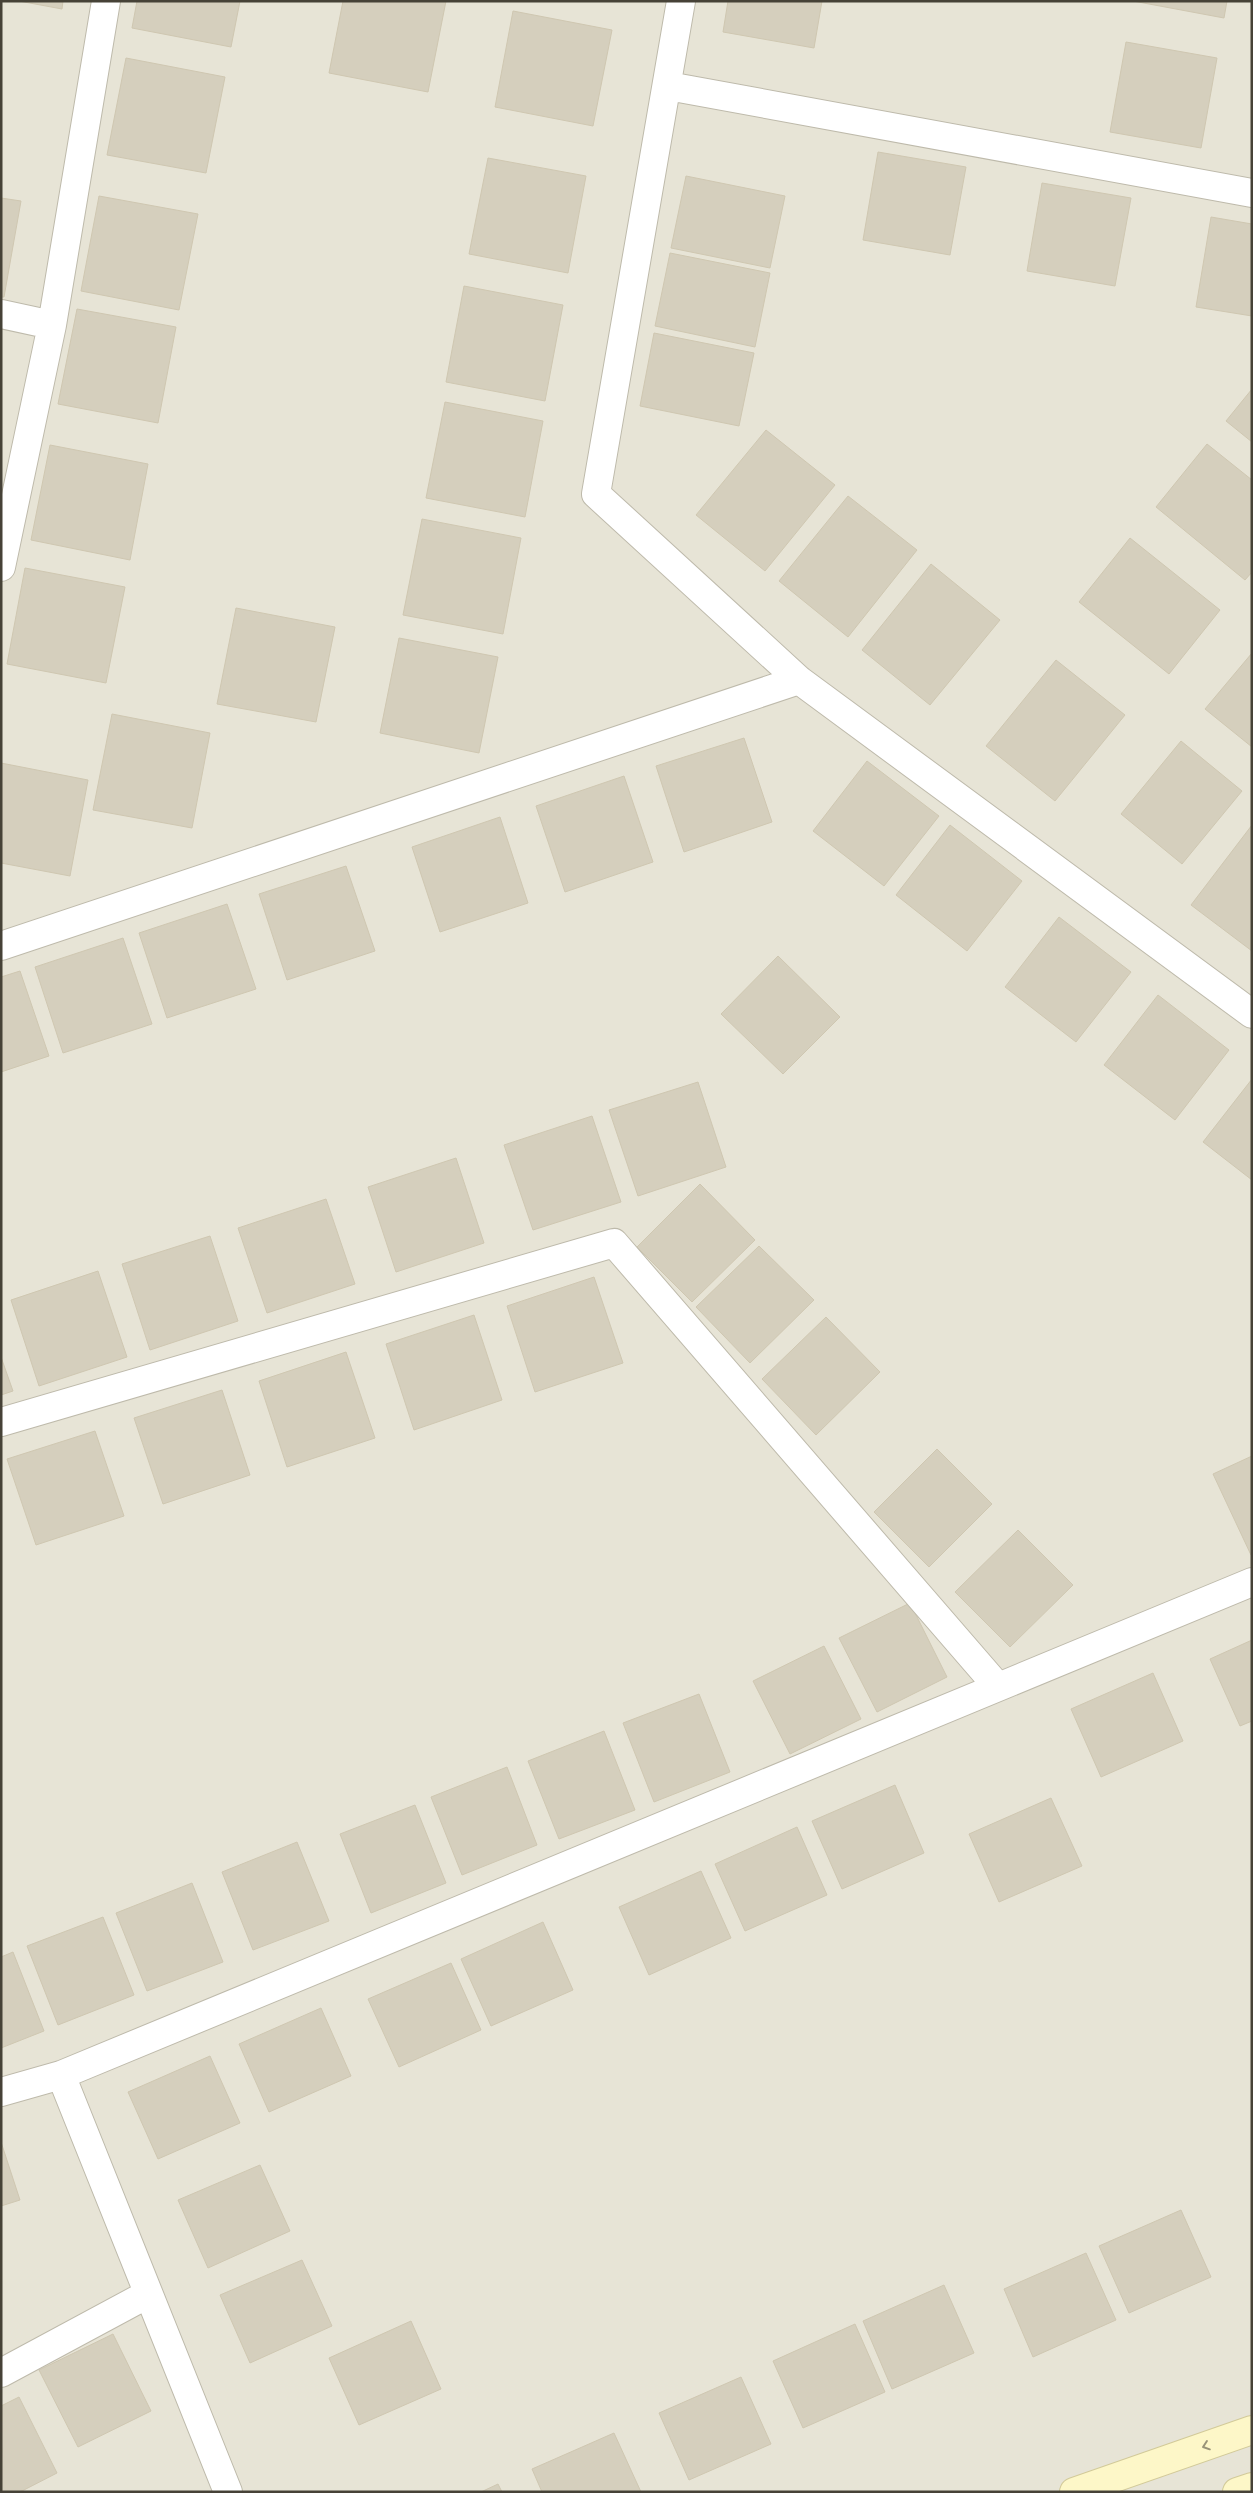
<svg xmlns="http://www.w3.org/2000/svg" width="1253" height="2493" viewBox="0 0 1253 2493" font-family="Montserrat,sans-serif">
	<style>
		.residential { fill: #e7e4d6 }
		.building { fill: #d5cfbd; stroke: #cfc7b1 }
		.lines { fill: none; stroke-linecap: round; stroke-linejoin: round }
		.minor-casing { stroke: #bebaab; stroke-width: 30 }
		.secondary-casing { stroke: #d2ca99; stroke-width: 30 }
		.minor { stroke: #fff; stroke-width: 28 }
		.secondary { stroke: #fdf7c8; stroke-width: 28 }
		.oneway { stroke: #989378 }
	</style>
	<rect width="100%" height="100%" fill="#f3f1e8"/>
	<path class="residential" d="M1 1H1252V2492H1Z"/>
	<path class="building" d="M19 1H63L62 9Z
		M137 1H240L231 47 132 28Z
		M343 1H446L428 92 329 73Z
		M728 1H822L814 48 723 32Z
		M1133 1H1227L1224 18Z
		M513 11 612 30 593 126 495 107Z
		M1126 42 1217 58 1201 148 1110 132Z
		M126 58 225 77 206 173 107 155Z
		M878 152 966 167 950 255 863 240Z
		M488 158 586 176 568 273 469 254Z
		M686 176 785 196 770 268 671 248Z
		M1042 183 1131 198 1115 286 1027 271Z
		M99 196 198 214 179 310 81 291Z
		M1 198 21 201 4 297H1Z
		M1211 217 1252 224V316L1196 307Z
		M670 253 770 273 755 347 655 326Z
		M464 286 563 305 545 401 446 382Z
		M77 309 176 327 158 423 58 404Z
		M654 333 754 353 739 426 640 406Z
		M1252 389V442L1226 421Z
		M445 402 543 421 525 517 426 498Z
		M766 430 835 485 765 571 696 515Z
		M1207 444 1252 480V572L1245 580 1156 507Z
		M50 445 148 464 130 560 31 540Z
		M848 496 917 550 848 637 779 581Z
		M422 519 521 538 503 634 403 615Z
		M1130 538 1220 610 1169 674 1079 602Z
		M931 564 1000 620 930 705 862 650Z
		M25 568 125 587 106 683 7 664Z
		M236 608 335 627 316 722 217 704Z
		M399 638 498 657 479 753 380 733Z
		M1252 653V747L1205 709Z
		M1056 660 1125 715 1055 801 986 746Z
		M112 714 210 733 192 828 93 810Z
		M744 738 772 822 684 852 656 766Z
		M1181 741 1242 791 1182 864 1121 814Z
		M867 761 939 816 884 886 813 831Z
		M1 763 88 780 70 876 1 863Z
		M624 776 653 862 565 892 536 806Z
		M500 817 528 903 440 932 412 847Z
		M950 825 1022 881 967 951 896 895Z
		M1252 825V951L1191 905Z
		M346 866 375 951 287 980 259 894Z
		M227 904 256 989 167 1018 139 933Z
		M1059 917 1131 972 1076 1042 1005 987Z
		M123 938 152 1024 63 1053 35 967Z
		M778 956 840 1017 783 1074 721 1014Z
		M20 971 49 1056 1 1072V977Z
		M1158 995 1229 1050 1175 1120 1104 1065Z
		M1252 1079V1180L1203 1142Z
		M698 1082 726 1167 638 1196 609 1110Z
		M592 1116 621 1202 533 1230 504 1145Z
		M456 1158 484 1243 396 1272 368 1187Z
		M700 1184 755 1240 692 1302 637 1247Z
		M326 1199 355 1284 267 1313 238 1228Z
		M210 1236 238 1321 150 1350 122 1264Z
		M759 1246 814 1300 750 1363 696 1307Z
		M98 1271 127 1357 39 1386 11 1300Z
		M594 1277 623 1363 535 1392 507 1306Z
		M474 1315 502 1400 414 1430 386 1344Z
		M826 1317 880 1372 816 1435 762 1379Z
		M346 1352 375 1438 287 1467 259 1381Z
		M1 1357 13 1391 1 1395Z
		M222 1390 250 1475 163 1504 134 1418Z
		M95 1431 124 1516 36 1545 7 1459Z
		M937 1449 992 1504 929 1567 874 1512Z
		M1252 1456V1555H1251L1213 1474Z
		M1018 1530 1073 1585 1010 1647 955 1592Z
		M910 1603 947 1677 877 1712 839 1638Z
		M1252 1640V1721L1240 1726 1210 1659Z
		M824 1646 861 1719 790 1754 753 1681Z
		M1153 1673 1183 1741 1101 1777 1071 1709Z
		M699 1694 730 1772 654 1802 623 1723Z
		M604 1731 635 1810 559 1839 528 1761Z
		M507 1767 537 1845 462 1875 431 1797Z
		M895 1785 924 1853 842 1889 812 1821Z
		M1051 1798 1082 1866 999 1902 969 1834Z
		M415 1805 446 1883 371 1913 340 1834Z
		M797 1827 827 1895 745 1931 715 1864Z
		M297 1842 329 1921 253 1950 222 1872Z
		M701 1871 731 1938 649 1975 619 1907Z
		M192 1883 223 1962 147 1991 116 1913Z
		M103 1917 134 1995 58 2025 27 1946Z
		M543 1922 573 1990 491 2026 461 1959Z
		M13 1952 44 2031 1 2048V1957Z
		M451 1963 481 2030 399 2067 368 1999Z
		M321 2008 351 2076 269 2112 239 2044Z
		M210 2056 240 2123 158 2159 128 2092Z
		M1 2142 20 2200 1 2206Z
		M260 2165 290 2231 208 2268 178 2200Z
		M1181 2210 1211 2277 1129 2313 1099 2246Z
		M1086 2253 1116 2320 1033 2357 1004 2289Z
		M302 2260 332 2326 250 2363 220 2295Z
		M944 2285 974 2353 892 2389 863 2321Z
		M411 2321 441 2389 359 2425 329 2358Z
		M855 2324 885 2392 803 2428 773 2361Z
		M113 2334 151 2411 78 2447 39 2370Z
		M741 2377 771 2444 689 2480 659 2413Z
		M19 2397 57 2473 20 2492H1V2406Z
		M614 2433 641 2492H542L532 2469Z
		M498 2484 502 2492H481Z"/>
	<g class="lines">
		<g class="minor-casing">
			<path id="minor" d="M681 1 596 494 799 680 1252 1014
				M668 86 1252 193
				M1 314 52 325
				M1 567 52 325 106 1
				M1 946 799 680
				M1 1422 614 1243 998 1687
				M61 2075 228 2492
				M1 2092 61 2075 1252 1582
				M1 2373 148 2294"/>
		</g>
		<g class="secondary-casing">
			<path id="secondary" d="M1074 2492 1252 2430
				M1237 2492 1252 2487"/>
		</g>
		<use href="#minor" class="minor"/>
		<use href="#secondary" class="secondary"/>
	</g>
	<defs><path id="oneway-chevron" d="M-2-3.5L2.5 0L-2 3.5" fill="none" stroke-width="1.6" stroke-linecap="round" stroke-linejoin="round" transform="scale(1.25)"/></defs>
	<use class="oneway" href="#oneway-chevron" transform="translate(1206 2446) rotate(161)"/>
	<rect width="1253" height="2493" fill="none" stroke="#464237" stroke-width="5"/>
</svg>
